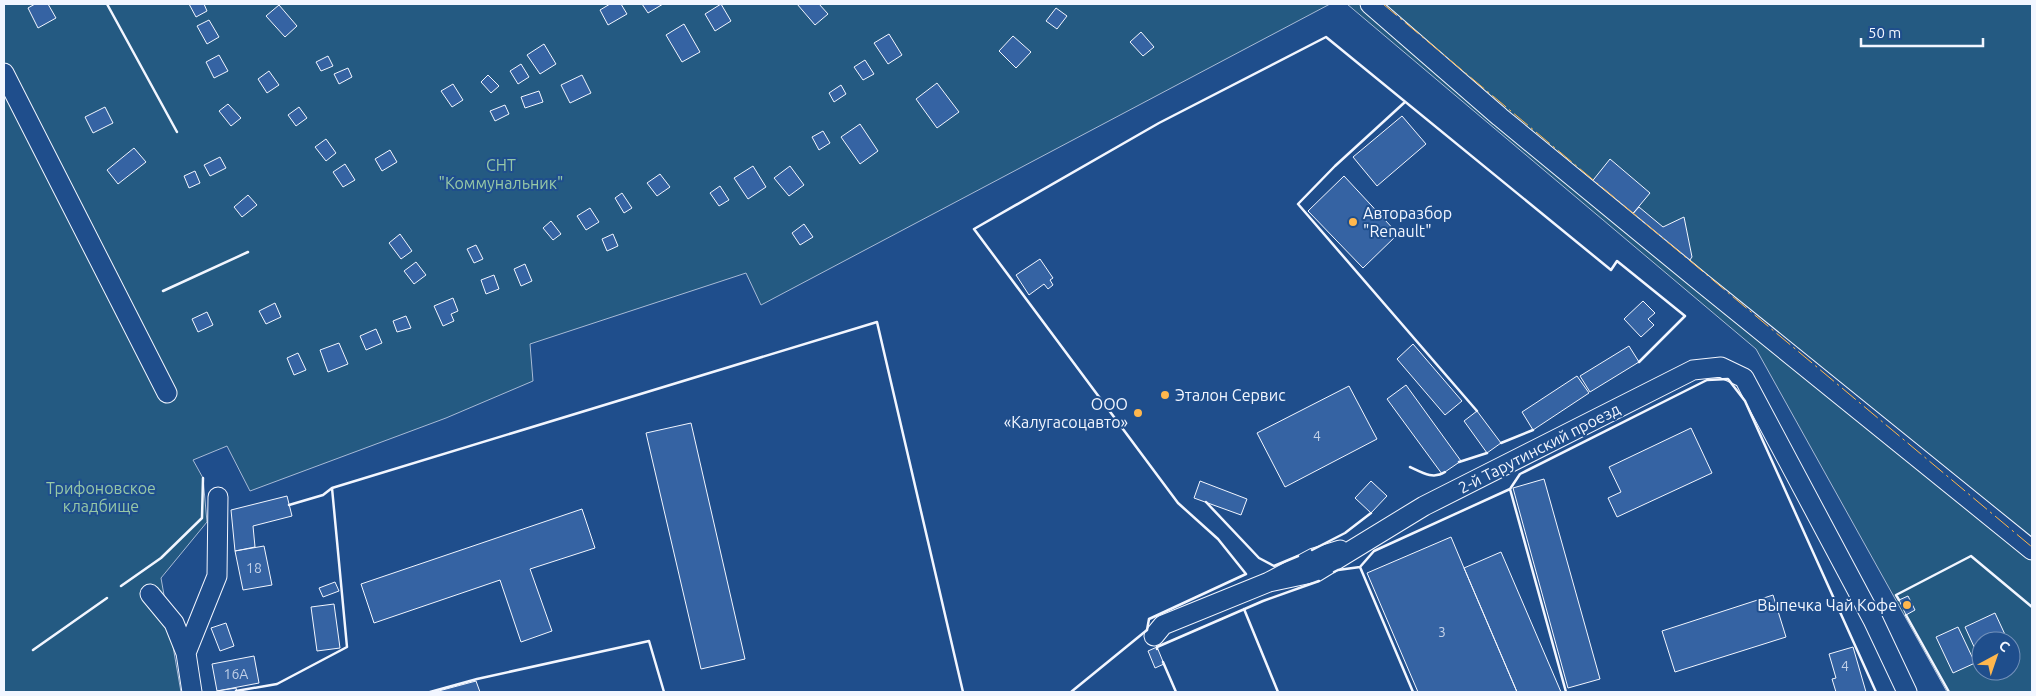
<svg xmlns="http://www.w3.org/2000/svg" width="2036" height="696" viewBox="0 0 2036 696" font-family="Ubuntu,sans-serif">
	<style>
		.green { fill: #245a82; stroke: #a8bbd7; fill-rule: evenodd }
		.building { fill: #3563a3; stroke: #f2f6ff }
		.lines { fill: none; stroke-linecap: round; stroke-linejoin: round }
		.minor-casing { stroke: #f2f6ff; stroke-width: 21 }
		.minor { stroke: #1f4e8c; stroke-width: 19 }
		.wall { stroke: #f2f6ff; stroke-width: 2.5 }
		.power { stroke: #ffb74d; stroke-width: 1; stroke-dasharray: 18 4 2.5 4; stroke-linecap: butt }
		.poi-dot { fill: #ffb74d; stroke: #1f4e8c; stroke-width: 2 }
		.labels { text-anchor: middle; stroke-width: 4; stroke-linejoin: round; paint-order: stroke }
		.number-label { font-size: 14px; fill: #c3d1e8 }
		.park-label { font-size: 16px; fill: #97c8a6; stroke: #1f4e8c }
		.poi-label { font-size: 16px; fill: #f2f6ff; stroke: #1f4e8c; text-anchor: start }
		.street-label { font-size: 16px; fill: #f2f6ff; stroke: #1f4e8c }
	</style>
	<rect width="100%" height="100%" fill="#1f4e8c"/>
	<path class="green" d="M4 4H1330L761 305 746 273 530 344 533 381 446 418 250 491 227 446 193 460 203 478 207 522 161 578 181 692H4Z
		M1347 4H2032V692H1947L1756 349ZM1981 641H2011V671H1981Z"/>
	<path class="building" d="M35 4H48L56 18 38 28 28 8Z
		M189 4H204L207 11 196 17Z
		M610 4H621L627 14 608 25 600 10Z
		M642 4H663L648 13Z
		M721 4 731 21 715 31 705 14Z
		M797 4H819L828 14 815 25Z
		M279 5 297 26 285 37 266 16Z
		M1056 8 1067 16 1057 29 1046 21Z
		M209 20 219 37 207 44 197 26Z
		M684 24 700 52 682 62 666 35Z
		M1141 32 1154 47 1143 56 1130 42Z
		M889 34 902 55 888 64 874 43Z
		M1013 36 1031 52 1016 68 999 51Z
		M544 44 556 64 540 74 527 55Z
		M219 55 228 71 214 78 206 62Z
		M328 56 333 66 321 71 316 62Z
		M865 60 874 74 863 80 854 67Z
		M521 64 529 77 518 84 510 71Z
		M348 68 352 77 339 84 334 74Z
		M269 71 279 85 267 93 258 79Z
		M488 75 499 86 491 93 481 82Z
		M582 75 591 93 570 103 561 85Z
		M937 83 959 112 937 128 916 99Z
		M453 84 463 100 452 107 441 91Z
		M841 85 846 94 834 102 829 93Z
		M539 91 543 102 525 108 521 97Z
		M228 104 241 118 231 126 219 111Z
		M505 105 509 114 495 121 490 111Z
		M105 107 113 123 93 133 85 117Z
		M299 107 307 118 296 126 288 115Z
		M1402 116 1426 144 1377 186 1353 157Z
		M860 124 878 151 860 164 841 137Z
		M823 131 830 143 819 150 812 137Z
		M326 139 336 153 326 161 315 147Z
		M134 148 146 162 118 184 107 170Z
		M390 150 397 162 382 171 375 159Z
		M220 157 226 168 210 176 204 165Z
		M1610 159 1650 193 1630 217 1590 184Z
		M345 164 355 180 343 187 333 172Z
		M753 166 766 187 748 199 734 178Z
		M790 166 804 185 789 196 774 178Z
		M195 171 200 183 189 188 184 176Z
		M660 174 670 187 657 196 647 183Z
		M1344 176 1398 234 1363 268 1308 211Z
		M720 186 729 200 719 206 710 193Z
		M622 193 632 208 624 213 615 198Z
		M248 195 257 205 242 217 234 207Z
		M1639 207 1663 227 1684 217 1692 257 1687 264 1630 217Z
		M590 208 599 222 586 230 577 216Z
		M551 221 561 234 553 240 543 228Z
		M804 224 813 237 800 245 792 233Z
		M400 234 412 251 401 259 389 243Z
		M613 234 618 246 607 251 602 239Z
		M476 245 483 259 474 263 467 249Z
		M1040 259 1053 278 1050 280 1053 285 1048 289 1044 284 1029 295 1016 275Z
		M416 262 426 275 414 284 404 271Z
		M525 264 532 281 521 286 514 269Z
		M494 275 499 289 486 294 481 280Z
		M453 298 458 311 451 314 454 321 443 326 434 306Z
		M1643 301 1655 313 1648 319 1654 325 1641 337 1624 319Z
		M275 303 281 317 266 324 259 311Z
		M207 312 213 325 198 332 192 319Z
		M406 316 411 328 397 332 393 321Z
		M376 329 382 343 366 350 360 336Z
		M339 343 348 364 328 372 320 350Z
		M1413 344 1462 401 1445 415 1397 359Z
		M1629 346 1639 362 1590 392 1580 376Z
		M298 353 306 370 294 375 287 358Z
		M1577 376 1589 393 1533 430 1522 412Z
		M1406 385 1461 461 1442 474 1387 399Z
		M1349 386 1377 439 1285 487 1257 433Z
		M1477 411 1501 443 1487 453 1464 421Z
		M691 423 745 659 701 669 646 433Z
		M1691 428 1712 473 1617 517 1608 498 1621 492 1609 467Z
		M1544 479 1600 679 1568 688 1513 488Z
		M1200 481 1247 499 1241 515 1194 498Z
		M1371 481 1387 496 1371 513 1355 498Z
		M287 496 292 516 253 526 255 547 235 551 231 510Z
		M582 509 595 548 530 569 552 631 521 642 500 580 374 623 361 584Z
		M1451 537 1464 568 1517 692H1418L1367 573Z
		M264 546 272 585 243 590 235 551Z
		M1501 552 1561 692H1517L1464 568Z
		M335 582 339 591 323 597 319 588Z
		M1773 595 1786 637 1675 672 1662 631Z
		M1908 596 1915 610 1906 615 1899 600Z
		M334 604 340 648 317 651 311 607Z
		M1995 613 2008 641H1981V662L1965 627Z
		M226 623 234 646 220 651 211 628Z
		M1958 627 1975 663 1953 673 1936 637Z
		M1157 647 1164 664 1155 668 1148 651Z
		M1853 647 1866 692H1836L1832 679 1836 678 1829 654Z
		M254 656 259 683 217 691 212 664Z
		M476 681 480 692H435Z
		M236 688 237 692H218L217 691Z"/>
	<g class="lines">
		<g class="minor-casing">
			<path id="minor" d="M1370 4 1500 117 1702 283 2032 550
				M4 73 167 393
				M1269 582 1316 572 1424 506 1693 370 1721 367 1744 378 1873 620 1907 692
				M150 594 174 623 186 653 192 692
				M1154 636 1163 625 1269 582 1314 558 1340 550
				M186 653 217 576 218 497"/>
		</g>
		<use href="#minor" class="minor"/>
		<path class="wall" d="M107 4 177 132
			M1405 102 1335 166 1298 204 1477 411
			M163 291 248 252
			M1501 443 1533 430
			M1459 462 1487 453
			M1410 467C1421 472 1433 480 1445 472
			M1510 489 1566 692
			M1206 502 1259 558 1274 566 1298 556
			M289 505 323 495 332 488
			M1312 550 1345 533 1371 513
			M1360 567 1413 692
			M1334 572 1338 570 1360 567 1374 551 1510 489 1520 474 1707 380 1728 379 1745 401 1876 692
			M121 586 161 558 202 518 203 478
			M1899 600 1896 595 1971 556 2032 607
			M1244 609 1278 692
			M1906 615 1949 692
			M1157 649V647L1263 601 1319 581
			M33 650 107 598
			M1163 662 1176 692
			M236 691 277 684 347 647 332 488 877 322 963 692
			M430 692 477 679 649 641 664 692
			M1071 692 1147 630 1149 619 1246 574 1218 539 1178 503 974 229 1159 123 1326 37 1611 270 1617 261 1685 316 1639 362"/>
		<path class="power" d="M1383 4 2032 547"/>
	</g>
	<g class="poi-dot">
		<circle cx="1353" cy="222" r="5"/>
		<circle cx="1165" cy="395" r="5"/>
		<circle cx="1138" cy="413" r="5"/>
		<circle cx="1907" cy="605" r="5"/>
	</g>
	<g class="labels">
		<g class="number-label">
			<text x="1317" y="441">4</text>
			<text x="254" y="573">18</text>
			<text x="1442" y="637">3</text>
			<text x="1845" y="671">4</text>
			<text x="236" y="679">16А</text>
		</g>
		<g class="park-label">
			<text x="501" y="171">СНТ<tspan x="501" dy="18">"Коммунальник"</tspan></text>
			<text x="101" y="494">Трифоновское<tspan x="101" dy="18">кладбище</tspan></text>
		</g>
		<g class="poi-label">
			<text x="1363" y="219">Авторазбор<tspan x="1363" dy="18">"Renault"</tspan></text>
			<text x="1175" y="401">Эталон Сервис</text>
			<text x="1128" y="410" text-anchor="end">ООО<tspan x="1128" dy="18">«Калугасоцавто»</tspan></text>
			<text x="1897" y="611" text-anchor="end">Выпечка Чай Кофе</text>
		</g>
		<g class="street-label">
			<text transform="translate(1539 448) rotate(-27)" y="6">2-й Тарутинский проезд</text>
		</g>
	</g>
	<rect width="2036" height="696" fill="none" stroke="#f2f6ff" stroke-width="10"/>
	<g transform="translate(1996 656) rotate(40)"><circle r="24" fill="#1f4e8c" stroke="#7391ba"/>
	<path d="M0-4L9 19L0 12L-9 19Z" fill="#ffb74d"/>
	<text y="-8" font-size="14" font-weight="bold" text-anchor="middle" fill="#f2f6ff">С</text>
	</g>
	<path d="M1861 38v8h122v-8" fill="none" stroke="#f2f6ff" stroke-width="2.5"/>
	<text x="1868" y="38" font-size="15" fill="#f2f6ff" stroke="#1f4e8c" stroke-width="4" paint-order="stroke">50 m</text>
</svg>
